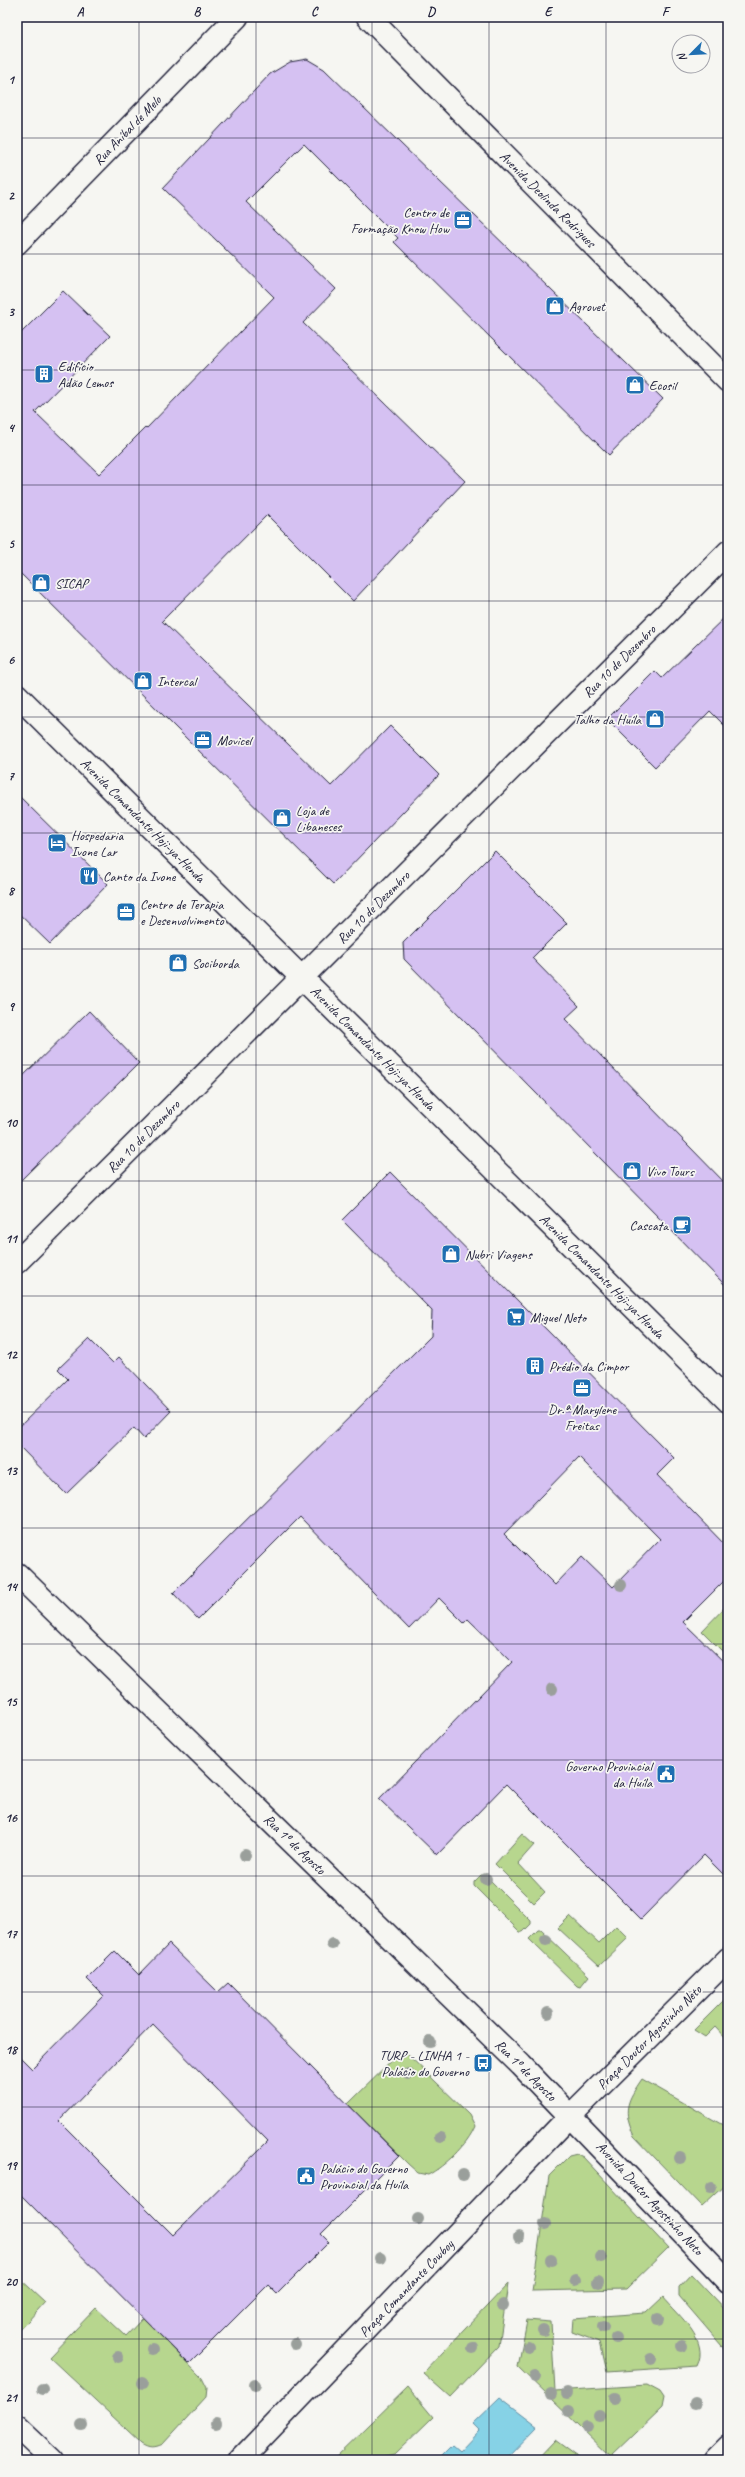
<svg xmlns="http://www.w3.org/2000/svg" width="745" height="2477" viewBox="0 0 745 2477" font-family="Caveat,sans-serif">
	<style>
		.green { fill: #b7d68e; stroke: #6c7c64 }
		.water { fill: #86d2e6; stroke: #5e8ca2 }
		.building { fill: #d5c1f2; stroke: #22223b; fill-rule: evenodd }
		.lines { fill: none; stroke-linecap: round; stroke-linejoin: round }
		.minor-casing { stroke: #22223b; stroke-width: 25 }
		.tertiary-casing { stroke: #22223b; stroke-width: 25 }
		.primary-casing { stroke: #22223b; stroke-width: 25 }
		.minor { stroke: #f6f6f2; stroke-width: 22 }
		.tertiary { stroke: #f6f6f2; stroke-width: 22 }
		.primary { stroke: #f6f6f2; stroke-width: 22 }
		.tree { fill: #9a9f9b }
		.grid { fill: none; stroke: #22223b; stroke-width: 1; stroke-opacity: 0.55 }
		.labels { text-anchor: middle; stroke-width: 3.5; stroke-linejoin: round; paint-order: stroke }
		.street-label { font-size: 14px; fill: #22223b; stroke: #f6f6f2 }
		.poi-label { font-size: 14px; fill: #22223b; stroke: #f6f6f2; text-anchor: start }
		.neatline { fill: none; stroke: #22223b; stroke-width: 1.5 }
		.grid-label { font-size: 13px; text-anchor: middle; font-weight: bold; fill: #22223b }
	</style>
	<rect width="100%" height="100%" fill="#f6f6f2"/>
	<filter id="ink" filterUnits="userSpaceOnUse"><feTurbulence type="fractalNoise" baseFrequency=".025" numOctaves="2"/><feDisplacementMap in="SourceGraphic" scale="8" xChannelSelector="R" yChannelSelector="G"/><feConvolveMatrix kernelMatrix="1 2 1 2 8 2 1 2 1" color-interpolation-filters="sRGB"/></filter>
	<g filter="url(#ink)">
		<path class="green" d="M728 1604V1657L702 1631Z
			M522 1834 534 1845 518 1863 545 1892 534 1903 495 1864Z
			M481 1875H485L531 1921V1924L523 1932H520L474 1886V1882Z
			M570 1916 599 1943 616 1926 628 1938 599 1966 558 1928Z
			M538 1930H541L589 1976 580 1987 577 1986 529 1939Z
			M728 1996V2041L715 2027 705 2037 694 2030Z
			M403 2050 469 2114 475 2126C468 2144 445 2166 428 2175L418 2173 408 2164 348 2104Z
			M642 2079 728 2128V2183L702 2207 634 2136C622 2110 627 2101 642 2079Z
			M577 2154 583 2157 668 2248 626 2289 532 2291 549 2176 569 2156Z
			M691 2274 728 2313V2353L679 2296V2287Z
			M17 2276 45 2302 20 2330 17 2327Z
			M508 2284 499 2346 450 2397 423 2373Z
			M663 2297C679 2316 710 2340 697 2366L606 2372 599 2342 572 2332 573 2318 646 2313Z
			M96 2308 126 2336 143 2318 202 2378 207 2388 206 2397 163 2444C154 2448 149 2448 141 2443L49 2357Z
			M527 2320 551 2322 555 2391 647 2385 660 2392 664 2398 662 2408 611 2457 518 2367Z
			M408 2387 433 2417 394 2455 373 2460H333Z
			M555 2440 582 2460H536Z"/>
		<path class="water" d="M500 2397 538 2426 505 2460H438L452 2446 459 2452 479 2431 472 2424Z"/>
		<path class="building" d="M307 59 324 69 663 399 609 455 394 242 398 238 304 144 246 202 336 289 303 323 465 481 353 601 267 515 162 621 331 786 390 726 439 775 333 884 17 570V337L63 291 110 336 35 412 99 474 146 427 147 428 274 297 163 188 270 74 290 62Z
			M728 614V729L710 711 655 767 607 719 655 671 662 678Z
			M17 794 108 884 50 944 17 912Z
			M495 851 567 923 532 958 579 1006 565 1019 728 1186V1288L404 959 403 943Z
			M89 1011 139 1063 17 1184V1082Z
			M390 1172 674 1458 657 1475 728 1548V1577L683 1622 728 1666V1879L704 1855 641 1919 506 1784 437 1855 379 1799 512 1662 468 1619 464 1623 439 1598 409 1629 300 1517 198 1619 173 1593 431 1336 432 1311 342 1220ZM579 1457 660 1539 613 1587 582 1557 555 1585 504 1534Z
			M89 1339 113 1363 119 1357 171 1411 144 1439 134 1428 66 1494 17 1444V1429L68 1379 58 1369Z
			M169 1944 218 1992 228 1983 399 2156 321 2234 329 2242 277 2294 268 2285 189 2364 17 2191V2054L32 2069 104 1996 87 1979 115 1951 139 1975ZM153 2024 268 2141 173 2235 59 2121Z"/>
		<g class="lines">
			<g class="minor-casing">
				<path id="minor" d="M17 695 728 1401
					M17 1262 728 552"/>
			</g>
			<g class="tertiary-casing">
				<path id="tertiary" d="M17 2427 52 2460
					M240 2460 571 2115 728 1959
					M715 2460 728 2447"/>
			</g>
			<g class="primary-casing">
				<path id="primary" d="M368 17 728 381
					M17 243 237 17
					M17 1574 521 2065 728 2281"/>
			</g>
			<use href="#minor" class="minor"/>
			<use href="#tertiary" class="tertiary"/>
			<use href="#primary" class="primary"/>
		</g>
		<g class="tree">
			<circle cx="621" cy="1585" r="6"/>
			<circle cx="552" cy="1689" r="6"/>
			<circle cx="245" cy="1855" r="6"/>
			<circle cx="486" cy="1879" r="6"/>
			<circle cx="546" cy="1940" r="6"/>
			<circle cx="332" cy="1944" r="6"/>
			<circle cx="548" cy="2013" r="6"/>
			<circle cx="430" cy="2042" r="6"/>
			<circle cx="408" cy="2074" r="6"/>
			<circle cx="440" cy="2137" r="6"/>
			<circle cx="680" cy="2158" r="6"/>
			<circle cx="463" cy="2175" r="6"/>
			<circle cx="711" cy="2188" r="6"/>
			<circle cx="418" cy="2219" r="6"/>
			<circle cx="545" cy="2224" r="6"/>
			<circle cx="519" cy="2237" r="6"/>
			<circle cx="601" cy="2257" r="6"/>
			<circle cx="380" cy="2258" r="6"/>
			<circle cx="551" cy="2260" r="6"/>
			<circle cx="575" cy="2280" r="6"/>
			<circle cx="598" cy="2282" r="6"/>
			<circle cx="503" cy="2305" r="6"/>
			<circle cx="658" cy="2319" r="6"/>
			<circle cx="603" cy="2327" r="6"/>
			<circle cx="543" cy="2330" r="6"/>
			<circle cx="616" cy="2338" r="6"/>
			<circle cx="295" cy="2344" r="6"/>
			<circle cx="682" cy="2346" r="6"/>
			<circle cx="528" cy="2347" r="6"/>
			<circle cx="473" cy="2348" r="6"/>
			<circle cx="152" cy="2349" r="6"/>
			<circle cx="118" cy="2357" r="6"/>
			<circle cx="651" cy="2359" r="6"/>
			<circle cx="535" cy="2377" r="6"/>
			<circle cx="142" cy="2383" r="6"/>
			<circle cx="255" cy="2385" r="6"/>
			<circle cx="42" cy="2389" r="6"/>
			<circle cx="567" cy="2393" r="6"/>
			<circle cx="551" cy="2394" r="6"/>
			<circle cx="615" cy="2398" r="6"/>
			<circle cx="695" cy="2403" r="6"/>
			<circle cx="569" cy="2411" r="6"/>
			<circle cx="599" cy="2416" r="6"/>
			<circle cx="216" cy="2423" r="6"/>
			<circle cx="82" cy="2425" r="6"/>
			<circle cx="587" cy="2427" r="6"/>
		</g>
	</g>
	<path class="grid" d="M139 17V2460M256 17V2460M372 17V2460M489 17V2460M606 17V2460M17 138H728M17 254H728M17 370H728M17 485H728M17 601H728M17 717H728M17 833H728M17 949H728M17 1065H728M17 1181H728M17 1296H728M17 1412H728M17 1528H728M17 1644H728M17 1760H728M17 1876H728M17 1992H728M17 2107H728M17 2223H728M17 2339H728"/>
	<defs>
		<g id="office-square" transform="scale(1)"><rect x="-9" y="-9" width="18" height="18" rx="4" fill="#1f6fb2" stroke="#f6f6f2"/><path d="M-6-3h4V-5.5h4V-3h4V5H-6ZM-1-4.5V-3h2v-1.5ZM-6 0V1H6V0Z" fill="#fff"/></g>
		<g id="shop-square" transform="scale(1)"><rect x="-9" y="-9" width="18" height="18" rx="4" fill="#1f6fb2" stroke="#f6f6f2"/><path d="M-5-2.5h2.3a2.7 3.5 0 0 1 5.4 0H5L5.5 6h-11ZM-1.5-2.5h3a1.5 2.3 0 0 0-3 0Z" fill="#fff"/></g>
		<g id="building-square" transform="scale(1)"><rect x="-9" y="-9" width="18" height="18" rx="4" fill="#1f6fb2" stroke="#f6f6f2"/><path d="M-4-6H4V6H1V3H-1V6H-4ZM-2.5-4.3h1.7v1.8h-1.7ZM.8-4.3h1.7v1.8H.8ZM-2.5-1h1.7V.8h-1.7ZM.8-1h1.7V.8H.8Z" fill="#fff"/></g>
		<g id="hotel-square" transform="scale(1)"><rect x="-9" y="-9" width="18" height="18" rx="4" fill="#1f6fb2" stroke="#f6f6f2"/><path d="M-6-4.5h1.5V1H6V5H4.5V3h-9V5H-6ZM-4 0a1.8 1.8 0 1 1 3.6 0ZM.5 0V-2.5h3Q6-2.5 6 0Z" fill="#fff"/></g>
		<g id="restaurant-square" transform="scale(1)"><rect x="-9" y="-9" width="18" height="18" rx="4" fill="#1f6fb2" stroke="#f6f6f2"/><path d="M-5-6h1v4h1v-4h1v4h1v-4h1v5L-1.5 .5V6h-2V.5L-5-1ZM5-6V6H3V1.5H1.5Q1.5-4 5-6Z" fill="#fff"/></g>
		<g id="cafe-square" transform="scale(1)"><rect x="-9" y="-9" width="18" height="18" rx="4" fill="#1f6fb2" stroke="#f6f6f2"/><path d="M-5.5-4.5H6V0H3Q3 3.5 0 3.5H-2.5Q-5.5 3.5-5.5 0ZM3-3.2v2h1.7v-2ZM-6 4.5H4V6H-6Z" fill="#fff"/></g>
		<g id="supermarket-square" transform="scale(1)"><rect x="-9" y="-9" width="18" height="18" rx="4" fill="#1f6fb2" stroke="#f6f6f2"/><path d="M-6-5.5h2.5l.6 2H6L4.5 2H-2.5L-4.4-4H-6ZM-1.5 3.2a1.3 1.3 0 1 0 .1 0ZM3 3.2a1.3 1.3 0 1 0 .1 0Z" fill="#fff"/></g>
		<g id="civic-square" transform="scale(1)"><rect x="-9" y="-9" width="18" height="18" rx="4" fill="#1f6fb2" stroke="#f6f6f2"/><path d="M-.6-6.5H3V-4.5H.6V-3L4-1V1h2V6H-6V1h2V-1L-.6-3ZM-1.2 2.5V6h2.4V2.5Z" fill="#fff"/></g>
		<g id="bus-square" transform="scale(1)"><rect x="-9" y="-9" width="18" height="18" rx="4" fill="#1f6fb2" stroke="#f6f6f2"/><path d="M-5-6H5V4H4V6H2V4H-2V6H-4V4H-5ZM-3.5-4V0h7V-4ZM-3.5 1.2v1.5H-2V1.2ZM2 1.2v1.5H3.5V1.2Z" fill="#fff"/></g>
	</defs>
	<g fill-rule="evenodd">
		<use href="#office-square" x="463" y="220"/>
		<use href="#shop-square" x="555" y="306"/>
		<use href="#building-square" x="44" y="374"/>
		<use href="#shop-square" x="635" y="385"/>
		<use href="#shop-square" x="41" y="583"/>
		<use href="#shop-square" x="143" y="681"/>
		<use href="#shop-square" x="655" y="719"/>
		<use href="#office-square" x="203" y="740"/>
		<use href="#shop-square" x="282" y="818"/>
		<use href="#hotel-square" x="57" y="843"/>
		<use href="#restaurant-square" x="89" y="876"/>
		<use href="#office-square" x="126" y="912"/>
		<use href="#shop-square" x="178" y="963"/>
		<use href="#shop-square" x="632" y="1171"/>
		<use href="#cafe-square" x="682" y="1225"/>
		<use href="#shop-square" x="451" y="1254"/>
		<use href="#supermarket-square" x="516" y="1317"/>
		<use href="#building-square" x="535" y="1366"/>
		<use href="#office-square" x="582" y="1388"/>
		<use href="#civic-square" x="666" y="1774"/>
		<use href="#bus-square" x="483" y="2063"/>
		<use href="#civic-square" x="306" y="2176"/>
	</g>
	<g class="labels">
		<g class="street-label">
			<text transform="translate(127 130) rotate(-46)" y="5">Rua Aníbal de Melo</text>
			<text transform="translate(548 199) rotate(45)" y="5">Avenida Deolinda Rodrigues</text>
			<text transform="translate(619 661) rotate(-45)" y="5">Rua 10 de Dezembro</text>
			<text transform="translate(143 820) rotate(45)" y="5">Avenida Comandante Hoji-ya-Henda</text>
			<text transform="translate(373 907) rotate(-45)" y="5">Rua 10 de Dezembro</text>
			<text transform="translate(373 1048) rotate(45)" y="5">Avenida Comandante Hoji-ya-Henda</text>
			<text transform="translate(143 1136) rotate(-45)" y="5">Rua 10 de Dezembro</text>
			<text transform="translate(602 1276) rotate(45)" y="5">Avenida Comandante Hoji-ya-Henda</text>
			<text transform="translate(295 1844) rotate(44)" y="5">Rua 1º de Agosto</text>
			<text transform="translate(649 2037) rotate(-45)" y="5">Praça Doutor Agostinho Neto</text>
			<text transform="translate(526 2070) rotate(45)" y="5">Rua 1º de Agosto</text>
			<text transform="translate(650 2198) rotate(47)" y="5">Avenida Doutor Agostinho Neto</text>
			<text transform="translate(406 2288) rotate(-46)" y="5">Praça Comandante Cowboy</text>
		</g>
		<g class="poi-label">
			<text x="449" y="217" text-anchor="end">Centro de<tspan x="449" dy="16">Formação Know How</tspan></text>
			<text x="569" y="311">Agrovet</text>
			<text x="58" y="371">Edifício<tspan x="58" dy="16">Adão Lemos</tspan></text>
			<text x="649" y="390">Ecosil</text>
			<text x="55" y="588">SICAP</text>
			<text x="157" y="686">Intercal</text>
			<text x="641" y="724" text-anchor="end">Talho da Huíla</text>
			<text x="217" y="745">Movicel</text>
			<text x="296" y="815">Loja de<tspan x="296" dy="16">Libaneses</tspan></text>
			<text x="71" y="840">Hospedaria<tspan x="71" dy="16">Ivone Lar</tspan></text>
			<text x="103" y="881">Canto da Ivone</text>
			<text x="140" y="909">Centro de Terapia<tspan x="140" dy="16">e Desenvolvimento</tspan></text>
			<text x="192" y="968">Sociborda</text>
			<text x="646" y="1176">Vivo Tours</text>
			<text x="668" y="1230" text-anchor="end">Cascata</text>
			<text x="465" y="1259">Nubri Viagens</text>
			<text x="530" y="1322">Miguel Neto</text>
			<text x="549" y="1371">Prédio da Cimpor</text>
			<text x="582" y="1414" text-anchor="middle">Dr.ª Marylene<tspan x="582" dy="16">Freitas</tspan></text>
			<text x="652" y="1771" text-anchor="end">Governo Provincial<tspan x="652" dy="16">da Huíla</tspan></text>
			<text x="469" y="2060" text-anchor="end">TURP - LINHA 1 -<tspan x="469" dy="16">Palácio do Governo</tspan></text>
			<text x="320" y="2173">Palácio do Governo<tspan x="320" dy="16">Provincial da Huíla</tspan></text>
		</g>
	</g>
	<rect width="745" height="2477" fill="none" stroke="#f6f6f2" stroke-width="44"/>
	<g transform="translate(691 54) rotate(246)"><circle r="19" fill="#f6f6f2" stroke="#a1a1a9"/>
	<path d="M0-3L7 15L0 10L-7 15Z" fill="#1f6fb2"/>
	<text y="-6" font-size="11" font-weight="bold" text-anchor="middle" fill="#22223b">N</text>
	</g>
	<rect x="22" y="22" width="701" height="2433" class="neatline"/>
	<g class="grid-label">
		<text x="80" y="16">A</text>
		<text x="197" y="16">B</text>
		<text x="314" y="16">C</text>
		<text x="431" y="16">D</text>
		<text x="548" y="16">E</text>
		<text x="665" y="16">F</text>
		<text x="11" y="84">1</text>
		<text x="11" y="200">2</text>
		<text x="11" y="316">3</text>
		<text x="11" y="432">4</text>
		<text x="11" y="548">5</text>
		<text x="11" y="664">6</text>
		<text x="11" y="780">7</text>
		<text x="11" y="895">8</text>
		<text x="11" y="1011">9</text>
		<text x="11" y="1127">10</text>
		<text x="11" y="1243">11</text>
		<text x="11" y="1359">12</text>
		<text x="11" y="1475">13</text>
		<text x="11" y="1591">14</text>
		<text x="11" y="1706">15</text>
		<text x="11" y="1822">16</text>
		<text x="11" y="1938">17</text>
		<text x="11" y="2054">18</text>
		<text x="11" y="2170">19</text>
		<text x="11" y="2286">20</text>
		<text x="11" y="2402">21</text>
	</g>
</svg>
